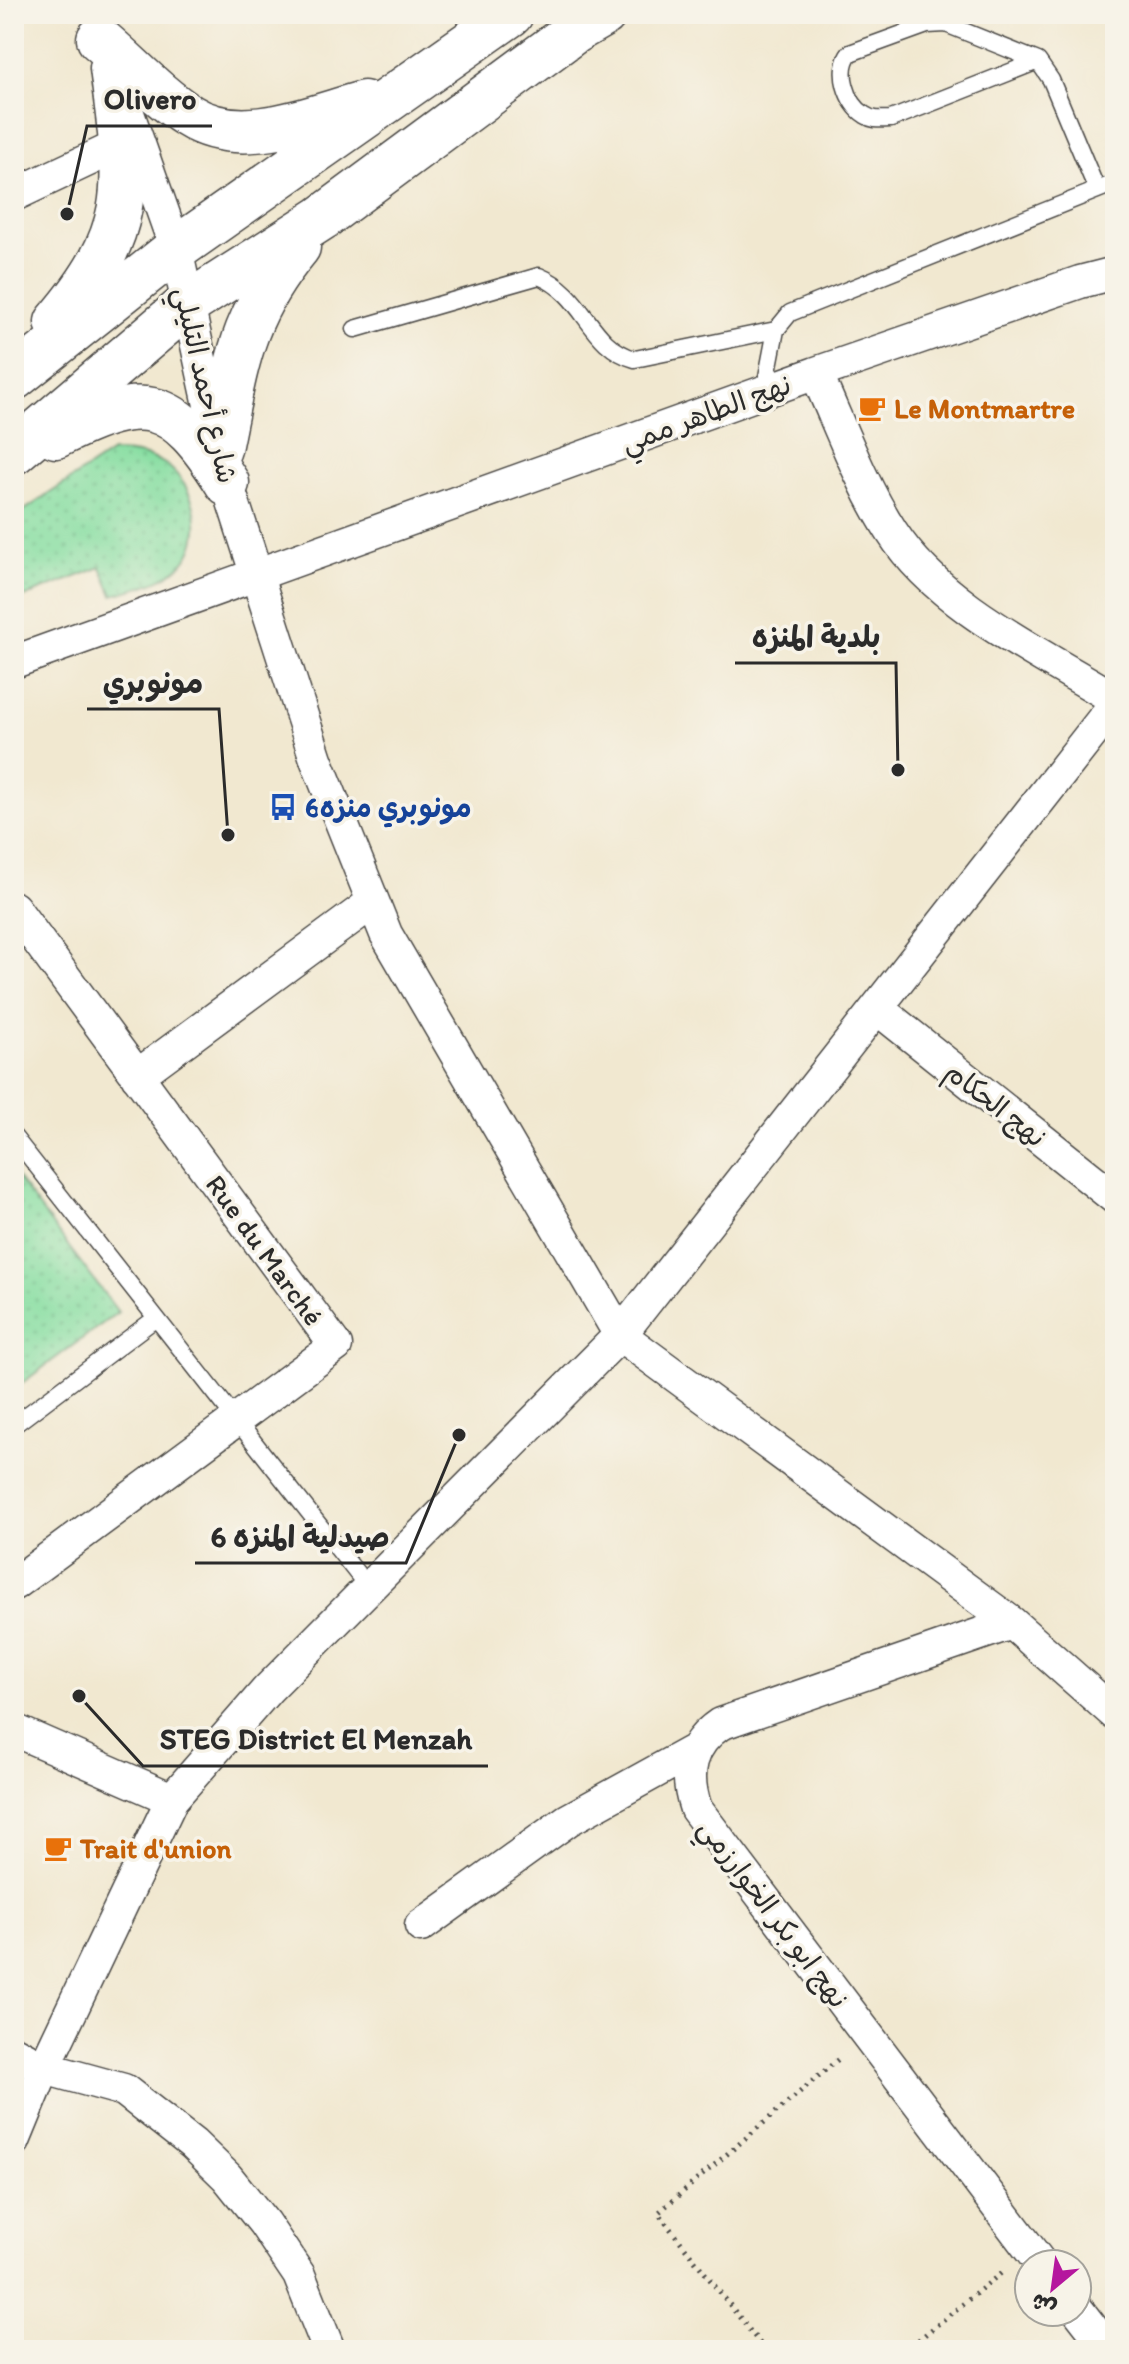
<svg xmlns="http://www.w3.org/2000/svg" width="1129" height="2364" viewBox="0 0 1129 2364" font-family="Itim,'Playpen Sans Arabic',sans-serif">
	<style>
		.grass { fill: url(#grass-dots); stroke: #598466; stroke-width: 2 }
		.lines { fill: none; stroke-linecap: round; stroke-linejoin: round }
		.lane-casing { stroke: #494744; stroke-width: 19 }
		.street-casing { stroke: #494744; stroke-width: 35 }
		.secondary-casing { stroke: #494744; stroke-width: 47 }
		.path { stroke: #494744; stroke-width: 5; stroke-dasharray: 2 6; stroke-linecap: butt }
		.lane { stroke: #fff; stroke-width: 16 }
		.street { stroke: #fff; stroke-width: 32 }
		.secondary { stroke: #fff; stroke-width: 44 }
		.labels { text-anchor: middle; stroke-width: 7; stroke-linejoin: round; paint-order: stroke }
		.street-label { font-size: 28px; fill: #2b2b2b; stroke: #f7f3e8 }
		.food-label { font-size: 28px; font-weight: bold; fill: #c56008; stroke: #f7f3e8; text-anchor: start }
		.transit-label { font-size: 28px; font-weight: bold; fill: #164399; stroke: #f7f3e8; text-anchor: start }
		.leader { fill: none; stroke: #2b2b2b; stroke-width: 3 }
		.callout-dot { fill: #2b2b2b; stroke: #f7f3e8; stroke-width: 3 }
		.callout-label { font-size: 30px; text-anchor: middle; font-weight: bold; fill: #2b2b2b; stroke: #f7f3e8; stroke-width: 7; stroke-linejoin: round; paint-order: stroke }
	</style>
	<defs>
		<pattern id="grass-dots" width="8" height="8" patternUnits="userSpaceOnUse" patternTransform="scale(2)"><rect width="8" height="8" fill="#87dea2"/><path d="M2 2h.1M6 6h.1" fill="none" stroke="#75bf8c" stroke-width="1.8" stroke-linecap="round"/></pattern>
	</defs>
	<rect width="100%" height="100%" fill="#f7f3e8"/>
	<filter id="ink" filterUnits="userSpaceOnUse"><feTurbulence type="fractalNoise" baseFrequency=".0125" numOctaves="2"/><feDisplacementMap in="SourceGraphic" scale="16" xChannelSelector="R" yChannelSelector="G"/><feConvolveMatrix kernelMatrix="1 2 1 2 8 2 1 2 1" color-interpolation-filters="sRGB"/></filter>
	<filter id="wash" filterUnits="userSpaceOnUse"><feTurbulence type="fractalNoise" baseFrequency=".006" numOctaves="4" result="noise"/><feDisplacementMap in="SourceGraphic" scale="32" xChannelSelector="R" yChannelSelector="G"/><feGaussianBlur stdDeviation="1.8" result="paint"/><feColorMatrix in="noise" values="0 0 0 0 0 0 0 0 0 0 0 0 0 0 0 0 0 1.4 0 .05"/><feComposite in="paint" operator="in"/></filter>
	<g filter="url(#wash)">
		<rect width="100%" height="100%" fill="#f1e8d0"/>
		<path class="grass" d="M112 452C129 452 149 454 165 464 196 485 209 538 180 566 160 584 138 588 113 595L101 567 14 601V517Z
			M14 1174 118 1312 14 1389Z"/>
	</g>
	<g filter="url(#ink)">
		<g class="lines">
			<g class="lane-casing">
				<path id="lane" d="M1038 61 891 119C881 119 874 121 865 115 847 104 836 70 850 53L927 25 946 24 1038 61 1051 80 1097 190
					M355 329 539 276C586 295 588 346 635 359L776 330
					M764 392 776 330 790 313 1115 183
					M14 1137 367 1586
					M14 1425 156 1318"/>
			</g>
			<g class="street-casing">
				<path id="street" d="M129 116 176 249 227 483 316 759 386 934 620 1335 1115 704
					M14 195 122 144
					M816 373 1080 282 1115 273
					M14 662 816 373C840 426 861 484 892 532 939 606 1042 654 1115 699
					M14 908 336 1346 14 1584
					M878 1009 1115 1198
					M137 1076 373 902
					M1012 1623 720 1724C689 1745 684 1774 696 1809L1041 2264
					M14 1730 172 1799
					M421 1926 568 1820 693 1751
					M14 2052 44 2068 124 2090 193 2144 227 2177 264 2223 299 2275 329 2350
					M14 2141 44 2068 172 1799 268 1689 620 1335 1012 1623 1115 1714
					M1077 2309 1109 2350"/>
			</g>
			<g class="secondary-casing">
				<path id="secondary" d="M99 39C129 64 156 95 189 116 241 149 311 117 364 103
					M57 322C138 227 127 185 112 68
					M14 378 176 249 511 14
					M56 436C145 391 173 397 227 483
					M219 449C237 363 240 317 298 247
					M14 452 188 304 322 218 573 32 604 14"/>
			</g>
			<path class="path" d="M765 2350 658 2213 842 2056
				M906 2350 1005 2270"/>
			<use href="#lane" class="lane"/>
			<use href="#street" class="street"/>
			<use href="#secondary" class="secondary"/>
		</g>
	</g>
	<defs>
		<g id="cafe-bare" transform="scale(2.16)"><path d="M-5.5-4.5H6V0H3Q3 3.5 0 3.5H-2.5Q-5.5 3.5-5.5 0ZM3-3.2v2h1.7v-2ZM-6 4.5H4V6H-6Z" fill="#e8710a" stroke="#f7f3e8" stroke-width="2.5" paint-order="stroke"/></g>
		<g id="bus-bare" transform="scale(2.16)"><path d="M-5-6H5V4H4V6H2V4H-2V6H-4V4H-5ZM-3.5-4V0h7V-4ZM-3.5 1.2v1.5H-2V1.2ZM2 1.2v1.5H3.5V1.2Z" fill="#1a4fb4" stroke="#f7f3e8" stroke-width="2.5" paint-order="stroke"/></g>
	</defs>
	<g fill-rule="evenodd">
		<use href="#cafe-bare" x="872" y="408"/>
		<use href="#bus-bare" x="283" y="807"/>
		<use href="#cafe-bare" x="58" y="1848"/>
	</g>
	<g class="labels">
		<g class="street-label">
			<text transform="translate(206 385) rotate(77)" y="10">شارع أحمد التليلي</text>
			<text transform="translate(706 413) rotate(-20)" y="10">نهج الطاهر ممي</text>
			<text transform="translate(996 1104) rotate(38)" y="10">نهج الحكام</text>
			<text transform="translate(265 1250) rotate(54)" y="10">Rue du Marché</text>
			<text transform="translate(774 1913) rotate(53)" y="10">نهج ابو بكر الخوارزمي</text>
		</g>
		<g class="food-label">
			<text x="894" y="418">Le Montmartre</text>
			<text x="80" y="1858">Trait d'union</text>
		</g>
		<g class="transit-label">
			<text x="305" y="817">مونوبري منزه6</text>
		</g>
	</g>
	<path class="leader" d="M67 214L87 126H212M898 770L896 663H735M228 835L219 709H87M459 1435L406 1563H195M79 1696L143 1766H488"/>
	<g class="callout-dot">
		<circle cx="67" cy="214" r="8"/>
		<circle cx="898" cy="770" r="8"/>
		<circle cx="228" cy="835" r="8"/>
		<circle cx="459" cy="1435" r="8"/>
		<circle cx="79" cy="1696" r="8"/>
	</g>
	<g class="callout-label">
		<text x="150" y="109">Olivero</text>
		<text x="816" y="647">بلدية المنزه</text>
		<text x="153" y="693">مونوبري</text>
		<text x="300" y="1547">صيدلية المنزه 6</text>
		<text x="316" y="1749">STEG District El Menzah</text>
	</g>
	<rect width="1129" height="2364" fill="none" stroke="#f7f3e8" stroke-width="48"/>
	<g transform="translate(1053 2288) rotate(209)"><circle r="38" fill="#f7f3e8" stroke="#a5a39c" stroke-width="2"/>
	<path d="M0-6L14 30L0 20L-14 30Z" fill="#b5179e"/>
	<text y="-12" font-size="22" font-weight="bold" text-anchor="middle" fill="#2b2b2b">ش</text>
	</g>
</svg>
